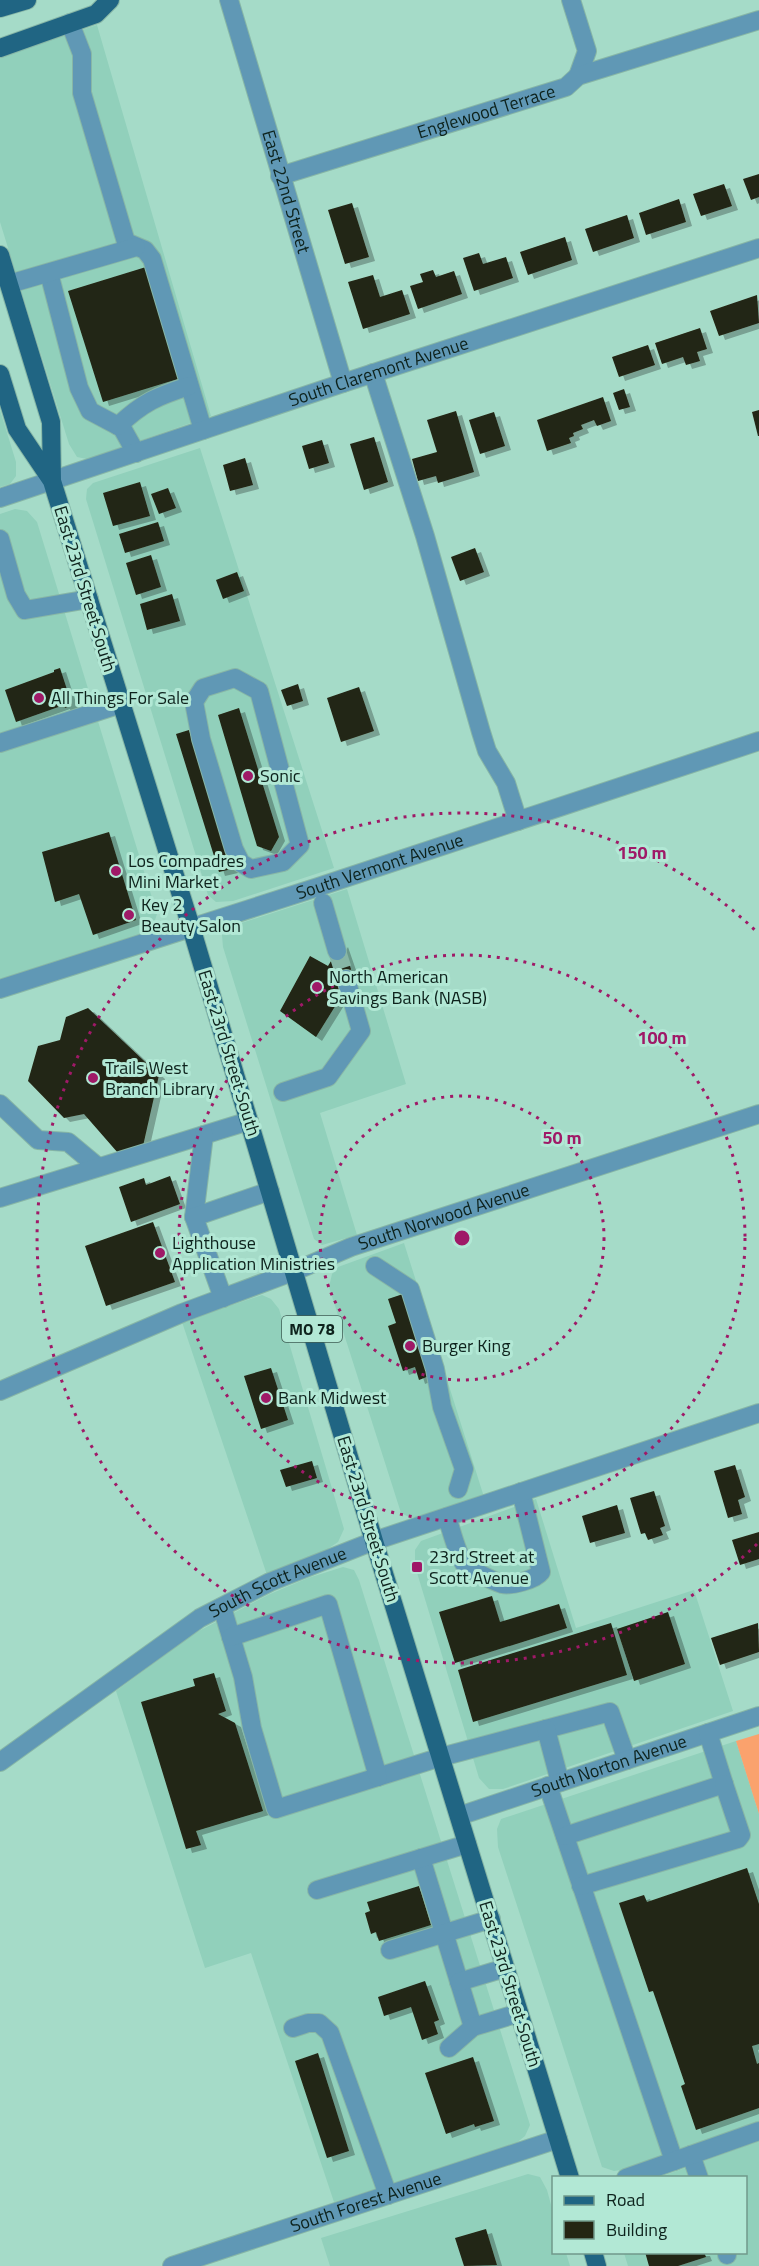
<svg xmlns="http://www.w3.org/2000/svg" width="759" height="2266" viewBox="0 0 759 2266" font-family="'Titillium Web',sans-serif">
	<style>
		.built { fill: #91d0bb }
		.green { fill: #faa26d }
		.building { fill: #242513; filter: url(#shadow) }
		.lines { fill: none; stroke-linecap: round; stroke-linejoin: round }
		.minor-tunnel { stroke: #87b6a6; stroke-width: 18; stroke-dasharray: 18 9; stroke-linecap: butt }
		.minor-casing { stroke: #87b6a6; stroke-width: 20 }
		.major-casing { stroke: #87b6a6; stroke-width: 20 }
		.minor { stroke: #6098b5; stroke-width: 18 }
		.major { stroke: #206583; stroke-width: 18 }
		.ring { fill: none; stroke: #9f1967; stroke-width: 3; stroke-dasharray: 3 6 }
		.poi-dot { fill: #9f1967; stroke: #b2e8d5; stroke-width: 2 }
		.labels { text-anchor: middle; stroke-width: 6; stroke-linejoin: round; paint-order: stroke }
		.shield { fill: #b2e8d5; stroke: #3e5d54; stroke-width: 1.5 }
		.shield-label { font-size: 16px; font-weight: bold; fill: #0d221c }
		.street-label { font-size: 18px; fill: #0d221c; stroke: #b2e8d5 }
		.poi-label { font-size: 18px; fill: #0d221c; stroke: #b2e8d5; text-anchor: start }
		.centre { fill: #9f1967; stroke: #b2e8d5; stroke-width: 3 }
		.ring-label { font-size: 18px; text-anchor: middle; font-weight: bold; fill: #9f1967; stroke: #b2e8d5; stroke-width: 6; stroke-linejoin: round; paint-order: stroke }
	</style>
	<defs>
		<filter id="shadow"><feDropShadow dx="6" dy="4" stdDeviation="0" flood-color="#0004"/></filter>
	</defs>
	<rect width="100%" height="100%" fill="#a5dbc8"/>
	<path class="built" d="M97 25 211 416 87 459 77 457 69 444 0 222V57Z
		M0 410 16 462V476L10 484 0 487Z
		M200 448 334 868 233 901 216 902 208 895 86 499 87 489 93 483Z
		M15 509 27 511 37 522 157 914 153 926 141 935 0 980V514Z
		M347 889 406 1084 320 1113 357 1235 322 1245 314 1239 223 947 222 935 229 927Z
		M404 1243 484 1497 423 1517H409L401 1513 329 1287 332 1274 338 1267Z
		M262 1295 271 1299 279 1309 344 1529 338 1542 323 1552 267 1575 182 1322Z
		M536 1499 576 1628 694 1590 733 1711 503 1789H489L479 1778 415 1566V1550L421 1541Z
		M343 1567 354 1570 359 1580 530 2125 525 2136 514 2145 334 2202 251 1953 205 1968 116 1691 195 1633 270 1594 308 1578Z
		M736 1741 759 1814V2123L628 2169 614 2171 602 2167 498 1847 497 1829 501 1819Z
		M759 2141V2266H628L624 2253 746 2252V2178L660 2177Z
		M528 2174 540 2177 547 2190 553 2212 554 2252 566 2253 570 2266H330L321 2238Z"/>
	<path class="green" d="M759 1734V1814L736 1741Z"/>
	<path class="building" d="M759 174V197L751 200 743 179Z
		M724 184 732 206 701 216 693 194Z
		M679 199 686 222 646 235 639 213Z
		M352 203 369 257 345 264 328 210Z
		M627 215 634 238 593 252 585 229Z
		M565 237 572 260 528 275 520 252Z
		M479 253 483 264 506 257 513 278 474 291 463 258Z
		M146 267 181 378 103 402 68 291Z
		M433 270 436 277 454 271 462 294 418 309 410 286 423 282 420 274Z
		M373 275 380 297 402 290 410 314 363 329 348 282Z
		M757 295 759 323 719 336 710 311Z
		M700 328 707 349 697 352 700 361 686 365 683 357 662 364 655 343Z
		M648 345 655 365 619 377 612 357Z
		M624 389 630 407 619 410 613 393Z
		M603 397 611 421 597 426 594 420 581 425 583 429 573 433 574 436 569 438 571 443 547 451 537 420Z
		M759 410V436H758L752 412Z
		M456 411 474 472 438 483 436 476 418 481 412 459 437 452 427 420Z
		M494 412 505 446 480 454 469 420Z
		M374 437 388 482 364 490 350 444Z
		M322 440 329 463 309 469 302 446Z
		M245 458 253 485 230 491 223 465Z
		M140 482 150 516 113 526 103 493Z
		M168 488 176 508 159 514 151 494Z
		M158 522 164 541 125 553 119 534Z
		M475 548 484 572 460 581 451 557Z
		M151 555 161 587 136 595 126 563Z
		M237 572 244 591 223 599 216 580Z
		M172 594 180 621 147 630 140 604Z
		M60 668 72 705 65 708 64 705 16 722 5 690 54 672V670Z
		M298 684 303 701 287 706 281 690Z
		M359 687 374 731 341 742 327 698Z
		M239 708 279 837 271 851 257 846 218 715Z
		M189 730 232 869 219 872 176 734Z
		M109 832 136 920 93 935 79 894 55 902 42 852Z
		M342 943 351 969 337 994 339 1000 316 1037 280 1011 310 956 328 966Z
		M88 1008 159 1075 143 1146 118 1153 84 1114 64 1118 28 1081 38 1046 60 1040 66 1017Z
		M170 1176 180 1204 131 1222 119 1187 144 1178 146 1185Z
		M153 1222 175 1282 106 1306 85 1246Z
		M406 1293 434 1374 419 1380 415 1367 403 1371 388 1326 396 1323 388 1299Z
		M271 1368 288 1420 261 1429 244 1376Z
		M312 1461 317 1478 286 1487 280 1470Z
		M735 1465 745 1497 738 1500 742 1514 728 1518 714 1471Z
		M654 1491 665 1526 660 1528 663 1535 648 1540 645 1533 641 1534 630 1498Z
		M617 1505 625 1533 590 1543 582 1516Z
		M759 1532V1559L740 1565 732 1540Z
		M492 1596 500 1622 559 1604 567 1628 455 1663 439 1612Z
		M668 1612 685 1664 634 1681 617 1629Z
		M611 1623 627 1675 473 1722 458 1670Z
		M758 1623 759 1652 720 1665 711 1638Z
		M214 1673 226 1711 218 1714 235 1723 263 1811 196 1831 201 1845 186 1849 141 1702 195 1686 193 1679Z
		M747 1868 759 1904V2044L752 2046 757 2064 759 2063V2108L696 2130 681 2086 685 2084 653 1991 649 1992 619 1903 644 1895 647 1902Z
		M419 1886 431 1925 379 1941 376 1932 371 1934 365 1913 370 1911 367 1902Z
		M425 1981 439 2020 434 2022 438 2034 422 2040 411 2007 384 2016 378 1997Z
		M318 2053 349 2151 327 2158 295 2061Z
		M473 2057 494 2121 475 2127 474 2124 446 2134 425 2073Z
		M486 2229 497 2265 464 2266 455 2238Z
		M645 2252H704L706 2257 678 2266H649Z"/>
	<g class="lines">
		<path class="minor-tunnel" d="M337 951 346 979"/>
		<g class="minor-casing">
			<g id="minor">
				<path id="s1" d="M229 0 343 383"/>
				<path d="M571 0 587 51 578 76"/>
				<path d="M70 23 82 54V93L126 242 145 250 152 259 203 430"/>
				<path id="s2" d="M280 176 566 87 578 76 759 20"/>
				<path d="M49 273 79 388 90 411 122 428 136 453"/>
				<path d="M9 284 136 247"/>
				<path d="M373 373 425 536 481 732 487 751 506 783 518 821"/>
				<path d="M118 426C143 402 158 396 189 386"/>
				<path id="s3" d="M0 498 343 383 759 248"/>
				<path d="M0 539 16 595 25 610 89 599"/>
				<path d="M235 678 259 691 300 845 283 862 251 869 241 863 234 849 201 739 194 702 203 688Z"/>
				<path d="M0 743 121 704"/>
				<path d="M323 903 337 951"/>
				<path id="s4" d="M0 989 318 887 759 741"/>
				<path d="M283 1092 328 1077 361 1031 346 979"/>
				<path d="M0 1104 38 1140 68 1142 98 1167"/>
				<path d="M0 1198 249 1121"/>
				<path d="M194 1217 204 1135"/>
				<path d="M375 1266 410 1289 435 1369 442 1407 464 1469 458 1489"/>
				<path d="M223 1298 194 1217 270 1191"/>
				<path id="s5" d="M0 1391 182 1313 295 1271 351 1247 759 1114"/>
				<path d="M447 1517C451 1529 457 1555 465 1565 469 1569 495 1582 502 1584 511 1586 535 1580 541 1572L521 1492"/>
				<path d="M222 1607 243 1677 252 1728 276 1809 441 1757 610 1712 627 1760"/>
				<path d="M231 1637 328 1604 378 1777"/>
				<path d="M546 1729 560 1782"/>
				<path id="s6" d="M0 1762 200 1618 270 1582 374 1541 759 1413"/>
				<path d="M548 1786 674 2161"/>
				<path id="s7" d="M459 1816 759 1716"/>
				<path d="M565 1836 724 1784 708 1733"/>
				<path d="M421 1858 473 2027"/>
				<path d="M581 1886 738 1839 741 1835 724 1784"/>
				<path d="M317 1890 467 1844"/>
				<path d="M390 1950 491 1919"/>
				<path d="M459 1982 505 1968"/>
				<path d="M293 2028 308 2023H319L330 2033 388 2195"/>
				<path d="M449 2048 473 2027 519 2013"/>
				<path d="M691 2155 699 2178"/>
				<path d="M626 2178 759 2131"/>
				<path d="M727 2252V2255"/>
				<path id="s8" d="M172 2266 558 2139"/>
			</g>
		</g>
		<g class="major-casing">
			<path id="major" d="M0 8 27 0
				M0 48 96 14 110 0
				M0 255 51 422 52 481 191 927 374 1541 570 2178
				M0 374 17 429 52 481
				M593 2252 597 2266"/>
		</g>
		<use href="#minor" class="minor"/>
		<use href="#major" class="major"/>
	</g>
	<g class="ring">
		<circle cx="462" cy="1238" r="142"/>
		<circle cx="462" cy="1238" r="283"/>
		<path d="M757 1544A425 425 0 1 1 757 932"/>
	</g>
	<g class="poi-dot">
		<circle cx="39" cy="698" r="6"/>
		<circle cx="248" cy="776" r="6"/>
		<circle cx="116" cy="871" r="6"/>
		<circle cx="129" cy="915" r="6"/>
		<circle cx="317" cy="987" r="6"/>
		<circle cx="93" cy="1078" r="6"/>
		<circle cx="160" cy="1253" r="6"/>
		<circle cx="410" cy="1346" r="6"/>
		<circle cx="266" cy="1398" r="6"/>
		<rect x="411" y="1561" width="12" height="12" rx="3"/>
	</g>
	<g class="labels">
		<rect class="shield" x="282" y="1316" width="60" height="26" rx="4.5"/>
		<g class="shield-label">
			<text x="312" y="1335">MO 78</text>
		</g>
		<g class="street-label">
			<text dy="6" stroke="none"><textPath href="#s2" startOffset="216">Englewood Terrace</textPath></text>
			<text dy="6" stroke="none"><textPath href="#s1" startOffset="200">East 22nd Street</textPath></text>
			<text dy="6" stroke="none"><textPath href="#s3" startOffset="399">South Claremont Avenue</textPath></text>
			<text transform="translate(85 589) rotate(73)" y="6">East 23rd Street South</text>
			<text dy="6" stroke="none"><textPath href="#s4" startOffset="399">South Vermont Avenue</textPath></text>
			<text transform="translate(229 1053) rotate(73)" y="6">East 23rd Street South</text>
			<text dy="6" stroke="none"><textPath href="#s5" startOffset="477">South Norwood Avenue</textPath></text>
			<text transform="translate(368 1519) rotate(73)" y="6">East 23rd Street South</text>
			<text dy="6" stroke="none"><textPath href="#s6" startOffset="332">South Scott Avenue</textPath></text>
			<text dy="6" stroke="none"><textPath href="#s7" startOffset="158">South Norton Avenue</textPath></text>
			<text transform="translate(510 1984) rotate(73)" y="6">East 23rd Street South</text>
			<text dy="6" stroke="none"><textPath href="#s8" startOffset="204">South Forest Avenue</textPath></text>
		</g>
		<g class="poi-label">
			<text x="51" y="704">All Things For Sale</text>
			<text x="260" y="782">Sonic</text>
			<text x="128" y="867">Los Compadres<tspan x="128" dy="21">Mini Market</tspan></text>
			<text x="141" y="911">Key 2<tspan x="141" dy="21">Beauty Salon</tspan></text>
			<text x="329" y="983">North American<tspan x="329" dy="21">Savings Bank (NASB)</tspan></text>
			<text x="105" y="1074">Trails West<tspan x="105" dy="21">Branch Library</tspan></text>
			<text x="172" y="1249">Lighthouse<tspan x="172" dy="21">Application Ministries</tspan></text>
			<text x="422" y="1352">Burger King</text>
			<text x="278" y="1404">Bank Midwest</text>
			<text x="429" y="1563">23rd Street at<tspan x="429" dy="21">Scott Avenue</tspan></text>
		</g>
	</g>
	<circle cx="462" cy="1238" r="9" class="centre"/>
	<g class="ring-label">
		<text x="642" y="859">150 m</text>
		<text x="662" y="1044">100 m</text>
		<text x="562" y="1144">50 m</text>
	</g>
	<rect x="552" y="2176" width="195" height="78" fill="#b2e8d5" stroke="#70998b" stroke-width="1.5"/>
	<rect x="564" y="2196" width="30" height="9" fill="#206583" stroke="#70998b" stroke-width="1.5"/>
	<text x="606" y="2206" font-size="18" fill="#0d221c">Road</text>
	<rect x="564" y="2221" width="30" height="18" fill="#242513" stroke="#70998b" stroke-width="1.5"/>
	<text x="606" y="2236" font-size="18" fill="#0d221c">Building</text>
</svg>
